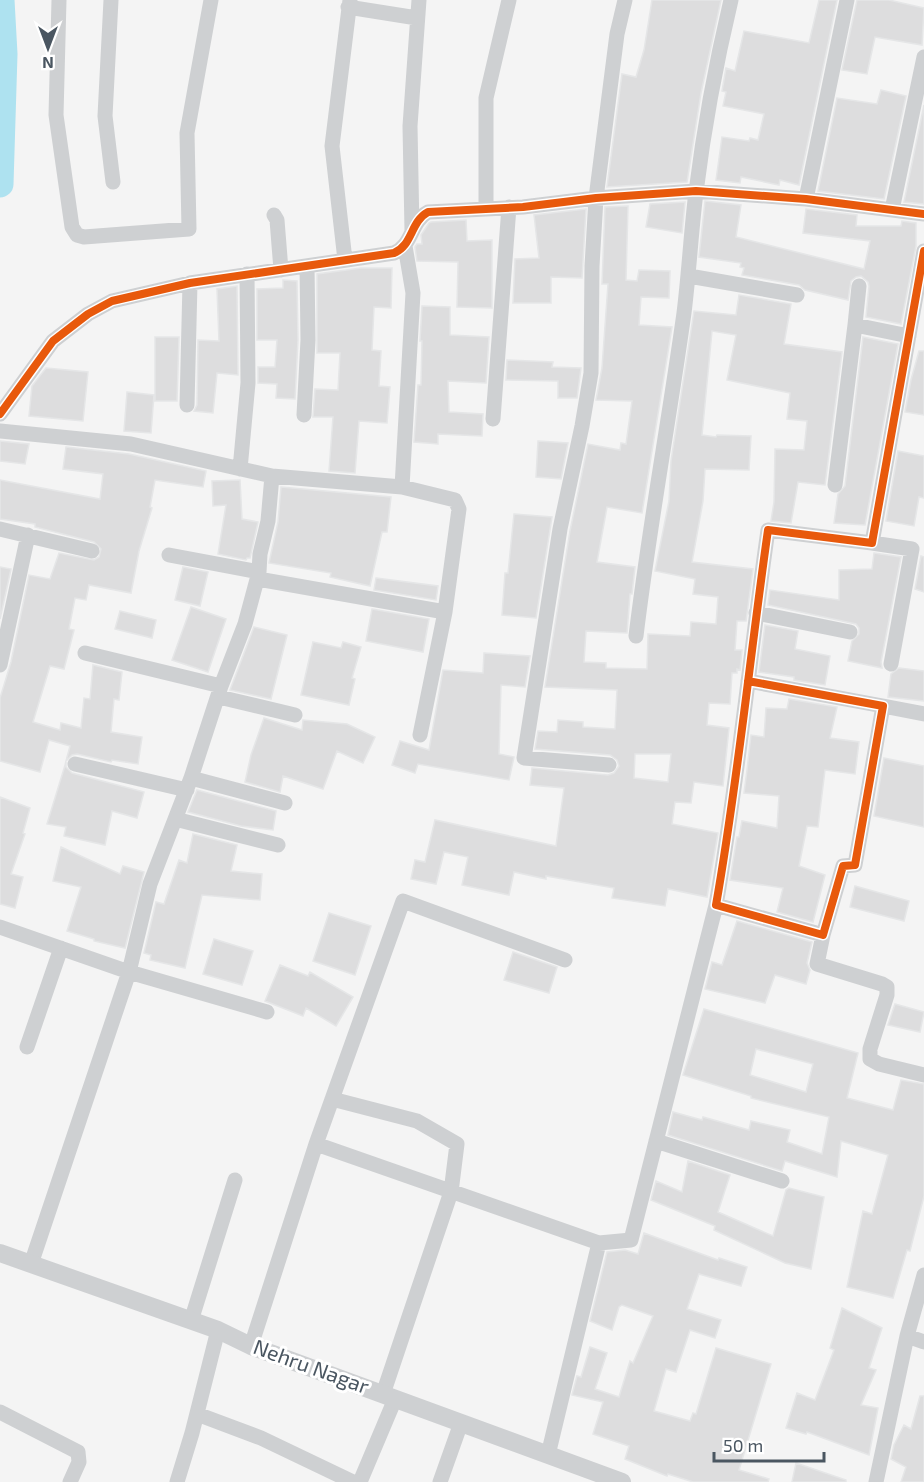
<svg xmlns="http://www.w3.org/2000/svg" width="924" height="1482" viewBox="0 0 924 1482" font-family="'Exo 2',sans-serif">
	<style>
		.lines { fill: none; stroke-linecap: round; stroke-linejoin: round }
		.river { stroke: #aee2f0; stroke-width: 27 }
		.building { fill: #ddddde; stroke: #e5e6e7; stroke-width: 1.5; fill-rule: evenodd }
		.minor { stroke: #ced0d2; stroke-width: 15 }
		.tertiary { stroke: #ced0d2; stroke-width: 18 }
		.cycleway-casing { stroke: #fff; stroke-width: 11 }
		.cycleway { stroke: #e8590c; stroke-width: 8 }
		.labels { text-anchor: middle; stroke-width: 6; stroke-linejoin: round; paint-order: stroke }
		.street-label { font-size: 21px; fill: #4a5661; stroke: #fff }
	</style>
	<rect width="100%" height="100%" fill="#f4f4f4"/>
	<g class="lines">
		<path class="river" d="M0 184 4 54 1 0"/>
	</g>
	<path class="building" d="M652 0H721L701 93 687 182 607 187 622 74 636 77 644 50Z
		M819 0H837L799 185 780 180 779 185 741 177 740 183 716 180 722 137 749 141 750 138 758 140 764 114 723 106 726 92 722 91 726 68 735 71 744 31 809 43Z
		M857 0H889L924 8 922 45 875 37 867 74 842 70Z
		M881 90 906 96 884 199 818 191 837 98 877 104Z
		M924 105V204L904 202Z
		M705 201 741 205 736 237 864 269 870 241 803 233 806 209 857 215 856 226H901L902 221 916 223V246L901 324 866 317 869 286 868 282 861 276 856 277 851 281 848 300 805 290 799 285 742 275 744 268 740 267 741 263 699 257Z
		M685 202 682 233 646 227 650 204Z
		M628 206 626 280 637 281 639 270 670 271 669 298 641 297 639 325 672 327 642 513 607 507 597 562 635 567 632 594H630L627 633 586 631 584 662 606 663V668L647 669 648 634 690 636 691 622 716 624 718 597 693 594 695 579 655 571 669 501 671 461 694 311 736 315 739 295 791 304 784 344 842 352 825 485 798 482 791 523 771 521 774 502 775 449 804 450 807 421 787 419 790 393 727 380 736 335 712 331 702 435 716 437 717 435 751 436 749 470 705 469 703 501 692 562 753 569 746 621H737L735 650H742L740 670 737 669V673H732L730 704 709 703 707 725 729 728 723 786 694 782 691 803 675 802 672 824 718 833 707 897 668 889 665 906 612 898 614 888 546 876V879L514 872 509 895 462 885 468 857 444 852 436 884 411 879 415 860 425 862 435 820 556 846 564 788 530 785 532 768 608 775 614 773 619 766 617 760 610 755 535 749 538 731 557 732 558 720 583 722V727L615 729 617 690 545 687 570 531 588 444 620 450 621 443 626 444 632 401 596 400 602 368 608 284H602L605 207ZM635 754H671L668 782 634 778Z
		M586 209 582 278 551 277V303H513L515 259 539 258 534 215Z
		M466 220 467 241 492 240V308L457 307 458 262 417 261 415 247 417 244H422L421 235 429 223 431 222Z
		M361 268H392L391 308 374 307 372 350 381 351 379 386 390 387 387 423 359 421 355 473 329 471 333 417H313L315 389 338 390 340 353H317V274Z
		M283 280 297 281 298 340 295 399 276 398 277 384 258 383V367H275L277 340H257V289L283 288Z
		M237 286 238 375 217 373 213 413 194 411 197 405 198 340 219 341 217 289Z
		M422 306 450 307V335L489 337 486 383 448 381 449 412 483 414 482 436 438 434V444L414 442 418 385H421L422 341H420Z
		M155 337H179L177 401H155Z
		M863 337 898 344 865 525 834 523 838 494 845 486Z
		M919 351H924V415L905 412 911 380Z
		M507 360 553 362 552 367 581 368 577 398H558V381L506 380Z
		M46 368 88 372 83 421 29 416 32 386Z
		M127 392 154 395 151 433 124 431Z
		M0 441 29 444 25 464 0 461Z
		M538 441 568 443 561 479 536 477Z
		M66 447 129 454 206 471 203 487 155 480 150 507 152 508 139 551 131 593 89 585 86 600 75 598 69 629 74 630 64 669 50 666 33 722 60 730 61 723 81 728 84 698 90 699 93 665 122 672 119 700 114 699 111 732 142 737 138 764 112 760 111 762 77 754 72 755 66 761 70 746 49 740 40 772 0 761V698L11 662 29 575 50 579 59 553 94 560 99 557 101 549 94 542 35 527V524L0 519V480L100 499 103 474 63 469Z
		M898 451 924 456V498L919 497 914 526 886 521Z
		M240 480 242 519 258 522 250 558H247L246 560 218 554 226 505 213 506 212 481Z
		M281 487 391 497 387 532H382L370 586 330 577 331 573 269 563 278 522Z
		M514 514 552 517 536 618 502 615 505 573H508Z
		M874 553 901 557 881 662 882 668 848 661 852 641 859 634V628L856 624 768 605 770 590 839 600V570L872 569Z
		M921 556 924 557V592L915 589Z
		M0 567 11 569 0 619Z
		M183 567 208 572 200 606 175 600Z
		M376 578 438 586 436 600 374 590Z
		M191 607 226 619 208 672 172 660Z
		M372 609 429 619 423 652 366 641Z
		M120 611 156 620 152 638 115 629Z
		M765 625 798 631 795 649 830 656 825 685 794 680V677L759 672Z
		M254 627 287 635 271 699 230 690Z
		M313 642 341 648 343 642 361 647 352 678 355 679 349 705 301 695Z
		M484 653 530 656 525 687 501 685 499 754 514 757 509 780 418 764 415 773 392 765 400 741 429 750 443 670 483 673Z
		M899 668 924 671V701L888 697 891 674Z
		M789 699 837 707 830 738 859 742 855 774 825 770 818 827 807 826 799 866 825 875 813 922 777 912 783 888 730 880 737 837H739L742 821 777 828 779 796 744 793 747 770 751 735 764 737 766 708 787 709Z
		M264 718 302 730 303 720 347 724 375 737 363 763 337 751 323 789 283 776 280 792 245 782 251 755Z
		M884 758 924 766V827L874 816Z
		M66 762V767L72 773 144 792 137 818 112 811 105 845 64 836 66 827 47 824Z
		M197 790 276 811 273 830 241 826 188 812Z
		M0 797 30 808 23 833 25 834 11 874 23 877 15 908 0 904Z
		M193 834 237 845 231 871 262 874 260 900 202 895 185 968 150 960 151 955 144 953 156 902 164 904 179 860 187 863Z
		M61 847 120 874 123 866 144 872 125 948 94 941V939L67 931 81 887 53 881Z
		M855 886 909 901 904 921 850 907Z
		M329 913 371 926 355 975 313 961Z
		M737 921 812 942 807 963 810 970 806 984 775 975 765 1003 705 989 712 962 722 965Z
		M214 939 253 951 242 985 203 974Z
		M513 952 557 967 549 993 504 980Z
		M280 965 308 976 310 972 353 997 336 1026 306 1008 303 1016 265 1001Z
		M895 1004 924 1012 920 1032 888 1025Z
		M704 1009 858 1053 847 1098 893 1110 901 1080 924 1084V1196L910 1251 907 1250 893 1298 847 1287 863 1211 872 1214 888 1155 841 1141 837 1177 785 1161 782 1171 668 1135 673 1112 702 1120 703 1117 749 1130 751 1121 790 1130 787 1142 822 1154 829 1117 751 1098V1096L683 1075ZM756 1049 813 1064 806 1092 750 1075Z
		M688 1161 730 1175 718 1212 773 1236 786 1190 789 1188 824 1197 811 1269 785 1263 714 1230 715 1226 651 1200 656 1181 682 1192Z
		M644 1233 718 1260 719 1258 747 1267 741 1286 699 1274 687 1309 721 1320 715 1338 690 1330 676 1372 666 1369 654 1411 690 1421 693 1413 696 1414 716 1348 771 1364 739 1470 769 1479 768 1482H693L668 1474 667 1476 625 1459 629 1446 593 1434 603 1402 572 1395 577 1376 581 1377 590 1347 607 1353 595 1389 619 1397 630 1361 633 1363 653 1316 622 1305 619 1307 612 1330 590 1321 607 1252 625 1250 638 1254Z
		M842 1308 882 1328 869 1368 876 1370 861 1405 878 1408 869 1455 807 1432 806 1434 786 1428 797 1393 815 1400 834 1350 830 1348Z
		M920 1396H924V1482H901L906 1467 891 1459 894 1445 904 1425 911 1429Z
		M796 1463 846 1480V1482H792Z"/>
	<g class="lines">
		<path class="minor" d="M59 0 56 115 72 227 77 235 84 237 189 229 187 133 211 0
			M111 0 105 116 113 182
			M348 7 417 18
			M806 199 847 0
			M486 209V98L509 0
			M892 210 924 57
			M274 215 277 220 281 270
			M412 231 410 126 419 0
			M345 260 332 146 350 0
			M689 276 797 295
			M859 286 855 325 909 336
			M187 405 190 283
			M0 414 53 341 88 314 112 301 190 283 394 253C413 245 410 222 428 212L523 207 596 198 696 191 806 199 924 214
			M304 415 308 340 307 266
			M493 419 509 207
			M0 431 131 444 272 476 402 487 413 293 405 246
			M240 469 248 383 247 274
			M835 485 855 325
			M402 487 455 500 459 509 445 612 420 735
			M0 529 92 551
			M872 543 912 549 891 664
			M169 555 259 572
			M258 579 445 612
			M756 613 850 632
			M636 636C649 528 669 421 684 313 689 273 691 232 696 192 704 127 716 63 731 0
			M85 653 221 686
			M0 665 28 535
			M748 681 883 706 855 865 843 866 823 935 716 905C738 781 750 655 768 530L872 543 924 251
			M219 697 295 715
			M883 706 924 714
			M75 764 187 790
			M609 765 524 758 560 529 582 426 591 373 592 266 596 198 617 34 625 0
			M191 778 285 803
			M175 819 278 845
			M0 927 129 972 267 1012
			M823 935 817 964 882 984 887 987V995L870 1049V1059L879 1064 924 1075
			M27 1047 61 948
			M332 1099 417 1121 457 1144 451 1192 383 1394
			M656 1141 782 1181
			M316 1144 599 1243 548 1455
			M599 1243 631 1240 716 905
			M31 1264 129 972 150 884 191 778 221 686 245 624 259 572 260 554 268 521 272 476
			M191 1321 235 1180
			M907 1336 924 1342
			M251 1346 316 1144 403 901 565 960
			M0 1412 78 1452 79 1462 70 1482
			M197 1414 261 1438 353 1482
			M177 1482 192 1433 218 1330
			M360 1482 395 1399
			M440 1482 461 1423
			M876 1482 907 1336 924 1275"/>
		<path class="tertiary" d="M0 1253 218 1330 251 1346 622 1482"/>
		<g class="cycleway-casing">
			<path id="cycleway" d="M0 414 53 341 88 314 112 301 190 283 394 253C413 245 410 222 428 212L523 207 596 198 696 191 806 199 924 214
				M748 681 883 706 855 865 843 866 823 935 716 905C738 781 750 655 768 530L872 543 924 251"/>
		</g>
		<use href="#cycleway" class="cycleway"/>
	</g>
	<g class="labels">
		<g class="street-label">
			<text transform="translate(311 1367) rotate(20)" y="7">Nehru Nagar</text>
		</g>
	</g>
	<g transform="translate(48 48) rotate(180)" stroke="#ffffff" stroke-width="4.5" paint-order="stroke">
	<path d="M0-4.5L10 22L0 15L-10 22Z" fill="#4a5661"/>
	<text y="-9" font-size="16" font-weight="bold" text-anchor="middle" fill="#4a5661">N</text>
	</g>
	<path d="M714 1452v9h110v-9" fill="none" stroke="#4a5661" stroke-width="3"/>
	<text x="723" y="1452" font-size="18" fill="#4a5661" stroke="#ffffff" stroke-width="4.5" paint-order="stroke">50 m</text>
</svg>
